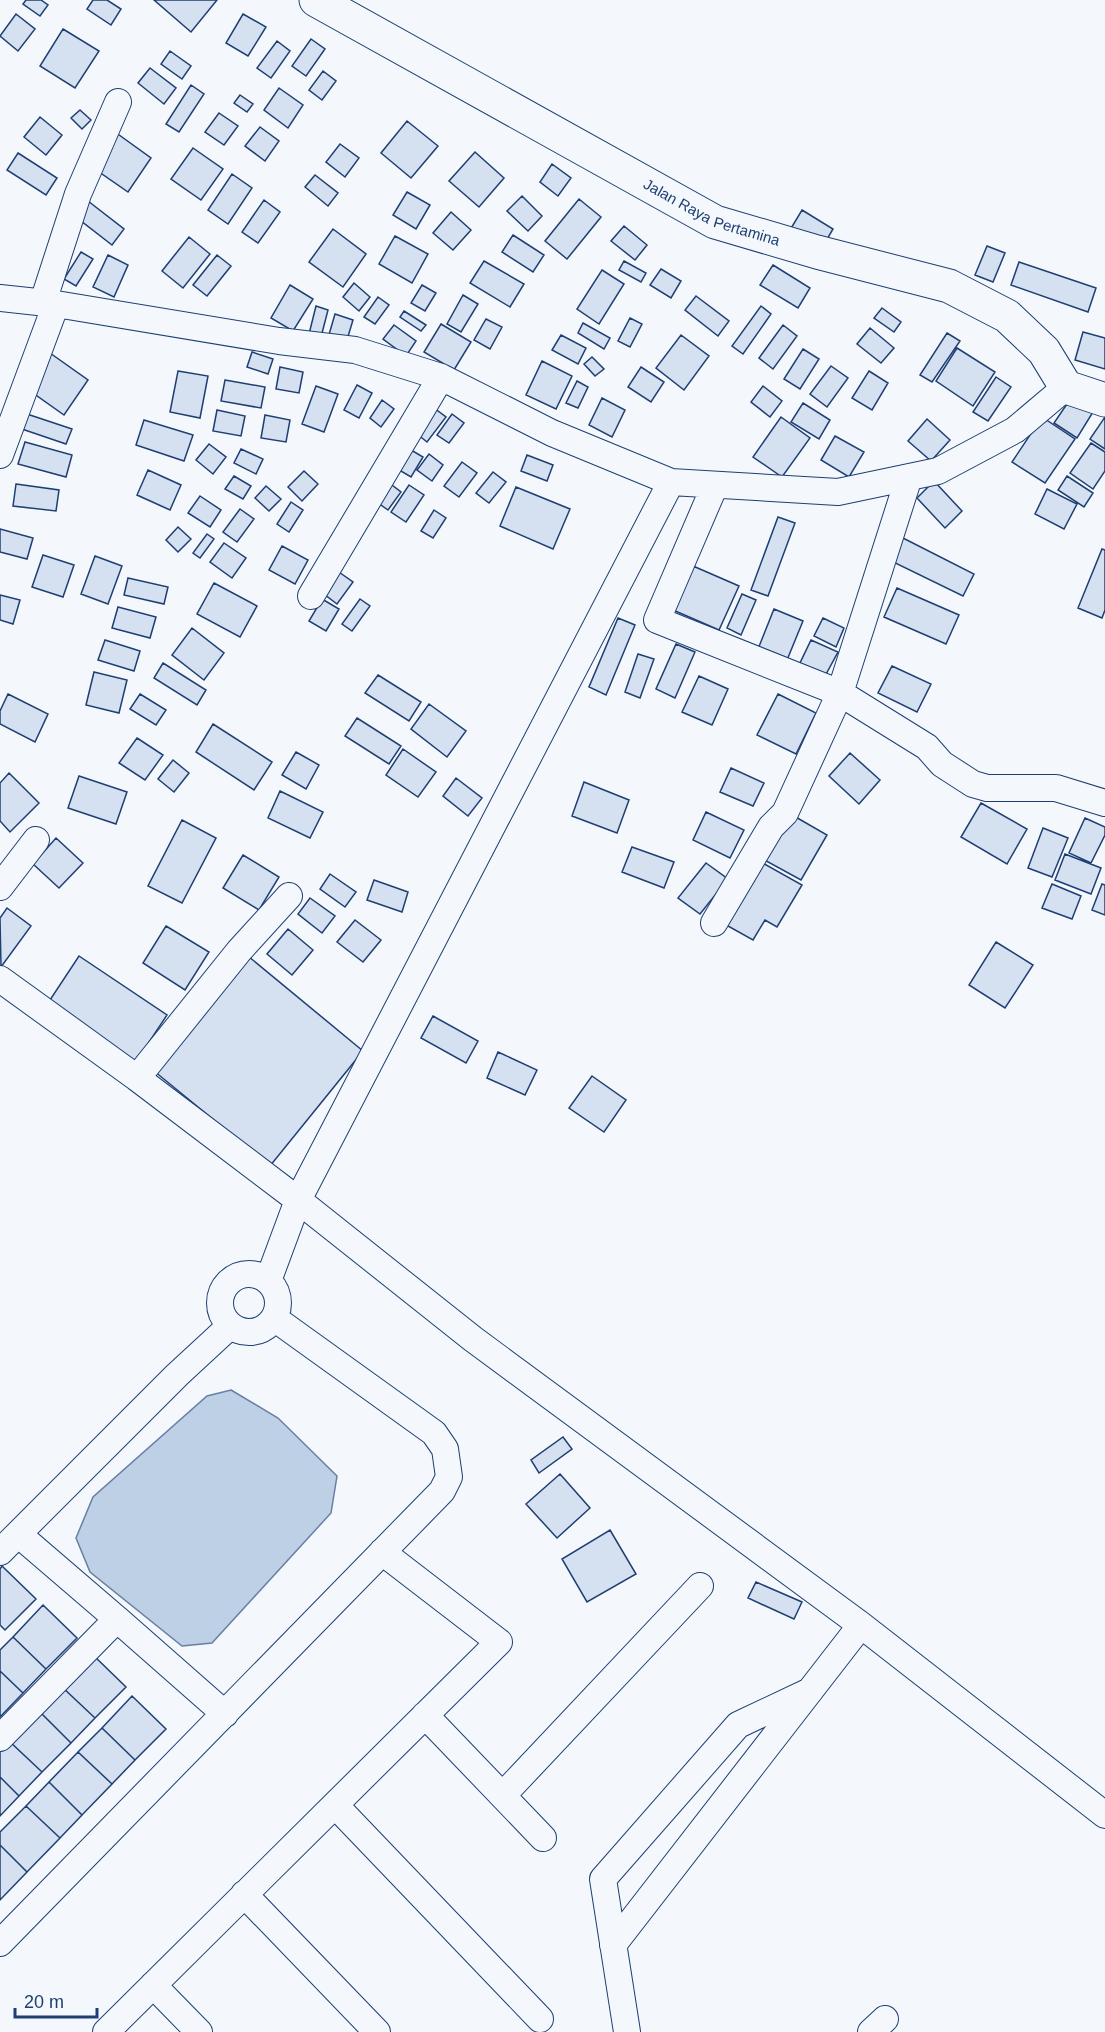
<svg xmlns="http://www.w3.org/2000/svg" width="1105" height="2032" viewBox="0 0 1105 2032" font-family="Arial,sans-serif">
	<style>
		.water { fill: #bed0e5; stroke: #687fa3; stroke-width: 1.5 }
		.building { fill: #d5e0f0; stroke: #1d3f73; stroke-width: 1.5 }
		.lines { fill: none; stroke-linecap: round; stroke-linejoin: round }
		.street-casing { stroke: #1d3f73; stroke-width: 28 }
		.primary-casing { stroke: #1d3f73; stroke-width: 35 }
		.street { stroke: #f4f7fb; stroke-width: 26 }
		.primary { stroke: #f4f7fb; stroke-width: 33 }
		.labels { text-anchor: middle; stroke-width: 4.5; stroke-linejoin: round; paint-order: stroke }
		.street-label { font-size: 15px; fill: #1d3f73; stroke: #f4f7fb }
	</style>
	<rect width="100%" height="100%" fill="#f4f7fb"/>
	<path class="water" d="M231 1390 278 1418 337 1476 331 1513 212 1643 182 1646 90 1572 76 1538 93 1497 207 1396Z"/>
	<path class="building" d="M26 0H41L48 5 40 16 23 4Z
		M93 0H107L121 9 111 25 87 9Z
		M154 0H217L191 32Z
		M16 14 35 29 18 51 0 36Z
		M243 14 266 27 248 56 226 43Z
		M63 29 99 51 75 88 40 66Z
		M311 39 325 49 306 76 292 66Z
		M277 41 290 51 271 78 257 68Z
		M170 51 191 66 182 79 161 64Z
		M150 68 176 88 164 104 138 83Z
		M323 71 336 81 322 100 309 90Z
		M191 85 204 94 179 132 166 124Z
		M279 88 303 105 288 128 264 110Z
		M240 95 253 104 247 112 234 103Z
		M80 110 91 120 82 129 71 118Z
		M219 113 238 126 224 145 205 132Z
		M40 117 62 135 46 155 24 137Z
		M407 121 438 146 411 178 381 153Z
		M260 127 279 141 265 161 245 146Z
		M115 132 151 158 128 192 92 167Z
		M340 144 359 158 345 177 326 162Z
		M193 148 223 169 201 200 171 179Z
		M475 152 504 178 479 207 449 181Z
		M18 153 57 178 46 195 7 170Z
		M552 164 571 178 558 196 540 182Z
		M232 174 252 188 228 224 208 210Z
		M315 175 338 193 328 206 305 187Z
		M407 192 430 205 416 229 393 215Z
		M522 196 542 216 528 231 507 211Z
		M579 199 601 217 567 259 545 241Z
		M264 200 280 212 258 243 242 232Z
		M88 201 124 229 112 245 76 217Z
		M802 210 833 229 822 248 790 230Z
		M451 212 471 230 453 250 433 233Z
		M624 226 647 245 635 260 611 241Z
		M333 229 366 254 343 287 309 262Z
		M513 235 544 255 533 272 502 252Z
		M395 236 428 254 412 283 379 264Z
		M189 237 210 254 183 288 162 271Z
		M987 246 1005 253 993 282 975 275Z
		M81 252 93 259 76 286 64 279Z
		M108 255 128 265 114 297 93 287Z
		M217 255 231 266 207 296 193 285Z
		M484 261 524 284 510 307 470 283Z
		M624 261 646 273 641 282 619 270Z
		M1019 262 1096 288 1088 312 1011 285Z
		M773 265 810 288 798 308 760 285Z
		M661 269 681 281 671 298 650 285Z
		M602 270 624 284 599 324 577 309Z
		M354 283 370 297 359 311 343 297Z
		M290 285 313 299 293 331 271 318Z
		M422 285 436 293 425 311 411 303Z
		M463 295 478 304 461 332 447 324Z
		M696 296 729 321 718 336 685 310Z
		M378 297 389 305 375 324 364 317Z
		M316 306 328 310 321 337 309 334Z
		M761 306 771 314 743 354 732 346Z
		M882 308 901 322 894 332 874 318Z
		M404 311 426 325 421 331 400 317Z
		M335 314 353 320 346 343 328 338Z
		M630 318 642 324 630 347 618 341Z
		M486 319 502 327 490 349 474 340Z
		M583 323 610 338 604 349 578 333Z
		M441 324 471 342 454 370 424 352Z
		M394 325 416 341 406 356 383 339Z
		M783 325 797 336 773 369 759 358Z
		M870 328 894 348 881 363 857 344Z
		M1083 332 1105 338V369L1075 360Z
		M947 333 960 341 932 382 920 375Z
		M561 335 586 348 578 364 552 350Z
		M681 335 709 356 684 390 656 368Z
		M957 348 995 372 973 406 936 381Z
		M803 349 819 359 800 389 784 379Z
		M252 352 273 359 268 374 247 367Z
		M50 353 88 380 64 415 26 388Z
		M592 357 604 369 595 376 584 364Z
		M542 361 572 376 556 409 526 395Z
		M831 366 848 378 827 407 810 394Z
		M280 367 303 372 299 393 276 389Z
		M641 367 664 382 651 402 628 387Z
		M178 371 208 376 200 418 170 412Z
		M869 371 888 383 872 410 852 398Z
		M996 377 1011 387 988 421 973 412Z
		M225 380 265 387 261 408 221 401Z
		M577 381 588 387 578 408 566 403Z
		M357 385 372 393 359 418 344 410Z
		M316 386 338 394 324 432 302 424Z
		M763 386 782 401 770 417 751 402Z
		M602 398 625 410 612 437 589 425Z
		M1071 398 1093 412 1077 438 1054 423Z
		M382 400 394 409 381 427 370 418Z
		M803 403 830 420 819 439 791 422Z
		M430 405 446 417 427 442 411 429Z
		M217 410 245 416 241 436 213 431Z
		M21 412 72 429 66 444 16 427Z
		M452 414 464 423 449 443 437 435Z
		M265 415 290 420 286 442 261 438Z
		M781 417 810 438 782 477 753 457Z
		M1042 417 1075 439 1045 483 1012 462Z
		M1105 417V449L1090 439Z
		M927 419 950 440 931 461 908 441Z
		M144 420 193 435 184 461 136 445Z
		M835 436 864 452 849 477 821 460Z
		M25 442 72 455 66 477 18 464Z
		M1091 443 1105 452V471L1093 489 1070 473Z
		M209 444 226 457 213 474 196 460Z
		M406 447 423 457 411 477 394 467Z
		M241 449 263 459 256 474 234 463Z
		M429 454 443 465 432 481 417 470Z
		M527 455 553 465 547 481 521 471Z
		M462 462 477 473 459 497 444 486Z
		M148 470 181 485 170 510 137 495Z
		M304 471 318 484 302 501 288 487Z
		M493 472 506 482 489 503 476 493Z
		M234 476 251 486 243 499 225 489Z
		M1067 476 1093 493 1084 507 1058 490Z
		M934 481 962 511 945 528 917 498Z
		M388 482 401 492 388 510 374 500Z
		M16 484 59 490 56 511 13 506Z
		M409 485 424 495 406 522 391 512Z
		M266 486 281 499 269 511 255 498Z
		M516 487 570 509 553 549 500 526Z
		M1047 489 1077 504 1064 529 1035 514Z
		M200 496 221 510 210 527 188 513Z
		M291 502 303 510 289 532 277 524Z
		M240 509 254 519 237 542 223 532Z
		M434 510 446 518 433 538 421 531Z
		M778 517 795 523 768 596 751 590Z
		M178 527 191 539 178 552 166 540Z
		M0 529 33 538 27 559 0 552Z
		M207 534 214 539 200 558 193 553Z
		M899 536 974 574 963 596 887 559Z
		M224 543 246 558 232 578 210 562Z
		M282 546 308 560 295 584 269 570Z
		M1102 549 1105 550V610L1102 618 1078 608Z
		M43 555 74 565 63 597 32 587Z
		M95 556 122 566 108 604 81 594Z
		M693 566 739 586 719 630 673 610Z
		M336 570 353 582 337 604 320 591Z
		M128 578 168 587 164 604 124 595Z
		M214 583 257 606 240 637 197 614Z
		M897 588 959 615 946 644 884 617Z
		M742 594 756 600 741 635 727 628Z
		M0 595 20 600 13 624 0 620Z
		M322 599 339 609 326 631 309 621Z
		M360 599 370 606 352 631 342 624Z
		M118 607 156 617 150 638 112 628Z
		M774 609 803 621 787 660 758 649Z
		M618 618 635 625 606 695 589 687Z
		M823 618 844 628 836 647 814 636Z
		M192 628 224 653 204 680 172 655Z
		M105 640 140 651 134 671 98 660Z
		M811 640 838 652 825 676 800 663Z
		M676 644 695 652 675 698 656 689Z
		M638 654 654 659 640 698 625 692Z
		M163 663 206 690 197 705 154 678Z
		M892 666 931 684 917 712 878 693Z
		M94 672 127 680 119 713 86 705Z
		M378 675 421 702 409 721 365 693Z
		M699 676 728 689 712 725 682 712Z
		M8 694 48 714 35 742 0 724V711Z
		M140 694 166 710 156 725 130 709Z
		M778 694 816 713 796 754 757 735Z
		M429 704 466 731 447 757 411 729Z
		M357 718 401 746 389 764 345 736Z
		M213 724 272 762 254 790 196 752Z
		M137 738 163 755 145 780 119 763Z
		M403 749 436 772 418 797 386 775Z
		M296 752 319 765 306 789 282 775Z
		M850 753 880 780 859 804 829 776Z
		M173 760 189 773 174 792 158 779Z
		M731 768 764 783 753 806 720 792Z
		M9 773 39 803 10 832 0 821V783Z
		M79 776 127 792 116 824 68 808Z
		M456 778 482 798 468 816 443 796Z
		M584 782 629 800 617 833 572 816Z
		M280 791 323 812 310 838 268 818Z
		M981 803 1027 829 1007 864 961 837Z
		M706 812 744 830 730 858 693 840Z
		M787 812 827 835 801 880 761 858Z
		M1085 818 1105 827V835L1091 863 1069 853Z
		M182 820 216 838 182 903 148 886Z
		M1043 828 1068 838 1052 877 1028 868Z
		M56 838 83 863 59 888 33 864Z
		M632 847 674 862 664 888 622 872Z
		M1065 854 1101 868 1091 894 1055 880Z
		M243 855 279 877 259 910 223 888Z
		M759 861 802 885 777 927 765 920 753 940 719 921Z
		M706 863 728 879 700 914 678 898Z
		M330 874 356 892 345 907 320 889Z
		M374 880 408 892 402 912 367 900Z
		M1052 884 1081 896 1072 919 1042 908Z
		M1102 884 1105 885V915L1092 910Z
		M310 898 335 916 322 933 298 914Z
		M7 908 31 926 1 967 0 918Z
		M355 920 381 940 363 962 337 942Z
		M166 926 209 952 185 990 143 963Z
		M288 929 313 950 292 975 267 954Z
		M996 942 1033 965 1005 1008 969 985Z
		M79 956 167 1015 132 1068 44 1009Z
		M248 956 363 1051 270 1166 154 1071Z
		M433 1016 478 1041 466 1063 421 1038Z
		M498 1052 537 1070 525 1095 487 1078Z
		M592 1076 626 1100 604 1132 569 1108Z
		M563 1437 572 1449 539 1473 531 1460Z
		M560 1474 590 1508 557 1538 526 1504Z
		M610 1530 636 1574 587 1602 562 1559Z
		M2 1566 36 1599 5 1630 0 1625V1569Z
		M756 1582 802 1602 794 1619 748 1598Z
		M43 1605 77 1638 46 1669 13 1637Z
		M13 1637 46 1669 23 1693 0 1671V1650Z
		M92 1654 126 1687 95 1718 61 1686Z
		M0 1671 23 1693 0 1717Z
		M61 1686 95 1718 71 1743 38 1710Z
		M132 1696 166 1729 135 1760 102 1728Z
		M38 1710 71 1743 42 1772 8 1740Z
		M102 1728 135 1760 112 1784 78 1752Z
		M8 1740 42 1772 19 1796 0 1777V1749Z
		M78 1752 112 1784 82 1815 49 1782Z
		M0 1777 19 1796 0 1816Z
		M49 1782 82 1815 60 1838 26 1806Z
		M26 1806 60 1838 27 1872 0 1845V1832Z
		M0 1845 27 1872 0 1900Z"/>
	<g class="lines">
		<g class="street-casing">
			<path id="street" d="M0 298 56 304 279 341 355 350 441 377 552 433 671 482 838 492 938 471 1015 430 1066 387
				M43 302 78 194 118 102
				M0 455 56 304
				M715 485 657 620 840 693 927 747 942 764 973 784 987 788H1056L1105 803
				M311 596 441 377
				M0 887 36 840
				M714 923 771 827 785 813 840 693 909 477
				M0 979 137 1078 298 1200 473 1339 861 1625 1105 1815
				M137 1078 239 951 289 896
				M220 1303a29 29 0 1 1 58 0a29 29 0 1 1-58 0Z
				M268 1281 298 1200 671 482
				M18 1534 117 1619
				M0 1552 177 1375 230 1326
				M425 1715 543 1838
				M0 1738 117 1619 225 1714
				M503 1795 700 1586
				M335 1805 540 2019
				M244 1894 377 2032
				M0 1943 442 1491 449 1477 445 1449 434 1433 274 1318
				M613 1945 861 1625
				M153 1985 199 2032
				M106 2032 499 1642 382 1552
				M627 2032 603 1879 738 1725 810 1691
				M871 2032 885 2019"/>
		</g>
		<g class="primary-casing">
			<g id="primary">
				<path id="s1" d="M316 0 715 222 817 252 949 286 1007 316 1044 351 1066 387 1105 400"/>
			</g>
		</g>
		<use href="#street" class="street"/>
		<use href="#primary" class="primary"/>
	</g>
	<g class="labels">
		<g class="street-label">
			<text dy="5" stroke="none"><textPath href="#s1" startOffset="450">Jalan Raya Pertamina</textPath></text>
		</g>
	</g>
	<path d="M15 2008v9h82v-9" fill="none" stroke="#1d3f73" stroke-width="3"/>
	<text x="24" y="2008" font-size="18" fill="#1d3f73" stroke="#f4f7fb" stroke-width="4.5" paint-order="stroke">20 m</text>
</svg>
